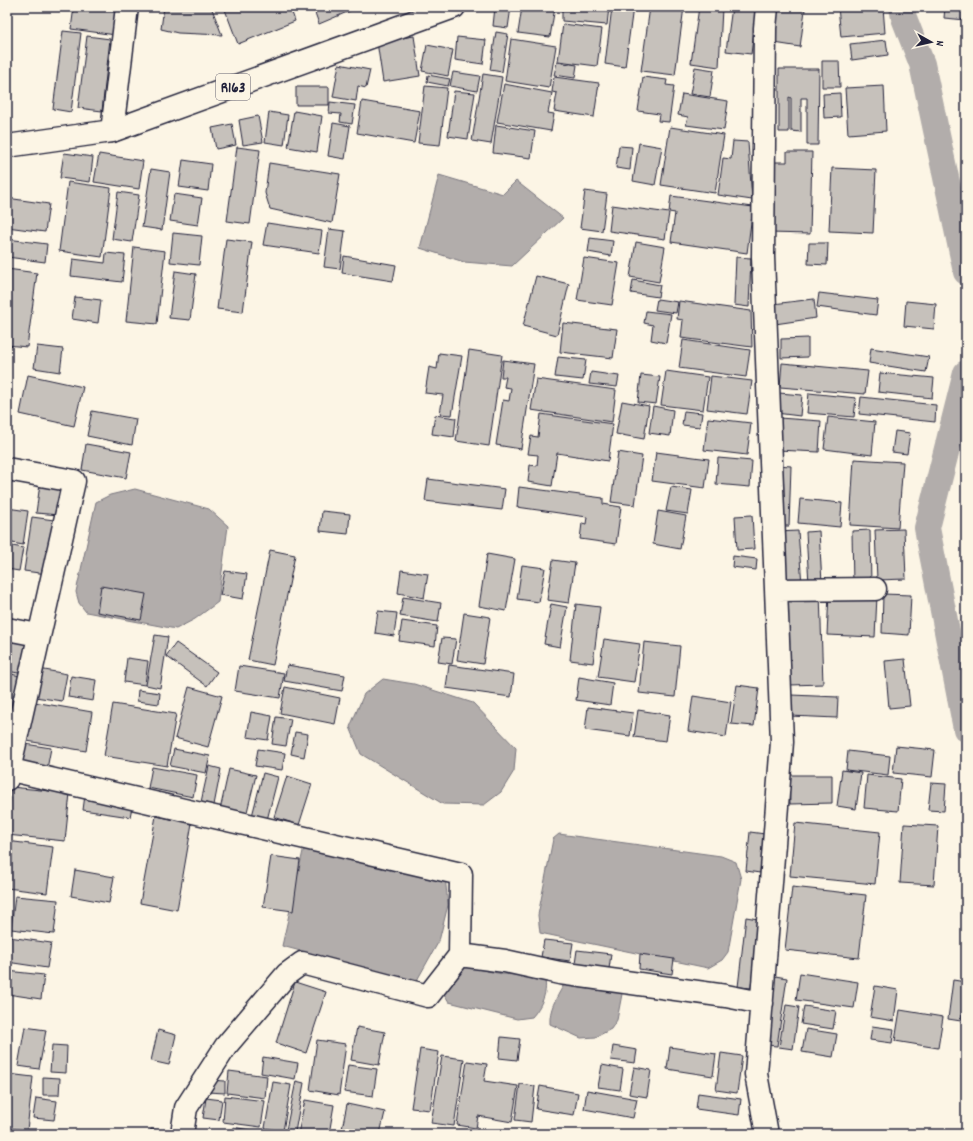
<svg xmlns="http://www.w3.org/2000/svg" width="973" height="1141" viewBox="0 0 973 1141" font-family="Dekko,sans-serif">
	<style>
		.water { fill: #b2adab; stroke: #78757e }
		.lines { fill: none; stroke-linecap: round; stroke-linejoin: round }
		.canal { stroke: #b2adab; stroke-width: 26 }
		.building { fill: #c6c1bb; stroke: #22223b }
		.minor-casing { stroke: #22223b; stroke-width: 25 }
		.major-casing { stroke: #22223b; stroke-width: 25 }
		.minor { stroke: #fcf5e5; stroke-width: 22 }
		.major { stroke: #fcf5e5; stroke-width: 22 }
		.labels { text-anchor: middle; stroke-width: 3.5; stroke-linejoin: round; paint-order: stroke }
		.shield { fill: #fcf5e5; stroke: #63616e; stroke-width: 1 }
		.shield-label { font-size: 15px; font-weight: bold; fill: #22223b }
	</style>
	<rect width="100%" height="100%" fill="#fcf5e5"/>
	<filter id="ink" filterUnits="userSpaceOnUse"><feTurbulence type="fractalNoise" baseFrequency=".025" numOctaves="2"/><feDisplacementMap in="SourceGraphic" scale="8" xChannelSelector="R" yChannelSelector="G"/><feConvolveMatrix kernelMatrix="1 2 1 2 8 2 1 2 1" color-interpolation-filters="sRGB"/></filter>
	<g filter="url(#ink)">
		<path class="water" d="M439 175 503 194 516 181 563 218 512 266 464 262 420 248Z
			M135 489 209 509 228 526 218 602 195 619 176 629 86 612 79 603 76 592 96 502 110 495Z
			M383 679 414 684 473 703 516 748 514 771 501 792 484 805 443 804 361 754 350 727 364 694Z
			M559 834 721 856 736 862 741 879 728 952 722 960 708 968 540 933 538 915 553 839Z
			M305 842 445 876 448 905 439 941 416 982 282 946Z
			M468 967 502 974 544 977C549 991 541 1007 532 1017L517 1019 449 1002 443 992 457 969Z
			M579 981 619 991 622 994 617 1020 611 1029 596 1037 581 1038 550 1024C549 1009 556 999 563 986Z"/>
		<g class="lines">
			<path class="canal" d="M902 7 904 18 922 64 966 272
				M966 373 927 528 966 729"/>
		</g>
		<path class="building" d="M74 7H120L116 35 71 29Z
			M164 7H204L212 9 222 35 178 33 161 29Z
			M224 7H290L295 21 238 44Z
			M313 7H359L319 24Z
			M495 7H511L508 28 493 26Z
			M522 7H555L550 37 518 33Z
			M562 7H609L607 25 562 21Z
			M612 7H633L625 67 605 64Z
			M650 7H684L675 75 641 71Z
			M699 7 722 8 719 67 691 63Z
			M732 7H757L751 54 726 51Z
			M773 7 805 10 800 47 768 42Z
			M838 7H883L885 33 841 37Z
			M945 7H966V20L944 18Z
			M563 24 602 29 597 66 558 61Z
			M63 31 81 33 71 112 53 109Z
			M496 32 508 34 502 72 490 70Z
			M87 36 110 39 102 111 78 108Z
			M414 36 420 76 383 82 377 42Z
			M457 37 486 40 483 64 455 60Z
			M511 39 556 46 549 88 505 81Z
			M886 40 888 55 852 60 850 44Z
			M427 45 453 50 448 76 422 71Z
			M822 61H839L840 87H822Z
			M557 62 577 65 575 78 554 75Z
			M339 64 370 70 366 88 358 86 356 101 333 97Z
			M695 67 714 70 710 97 690 94Z
			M779 69H819L818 145H807V98H801V132L791 131V98L789 97V132H779Z
			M453 72 480 76 477 91 450 86Z
			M483 74 502 77 491 144 472 141Z
			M428 75 450 79 448 86 427 82Z
			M554 77 599 83 594 117 554 111 557 93 552 92Z
			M643 77 667 80 666 85 674 86 669 122 658 121 659 114 638 111Z
			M504 84 552 93 548 113 554 114 551 131 497 122Z
			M425 86 447 88 440 145 418 143Z
			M884 86 886 131 848 134 845 88Z
			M296 87H329V105H296Z
			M454 91 475 93 468 139 448 136Z
			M840 93 841 117 824 118 823 94Z
			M682 94 728 101 724 130 686 125 688 117 678 115Z
			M362 101 420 111 414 143 357 133Z
			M330 102 355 105 352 124 340 122 341 114 329 113Z
			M294 111 322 116 317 152 288 147Z
			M269 112 288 115 284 145 265 142Z
			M258 116 263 142 243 145 239 120Z
			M333 123 350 126 345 159 328 156Z
			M232 124 236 145 216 149 212 128Z
			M496 125 535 131 531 158 493 153Z
			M670 127 724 135 715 193 661 185Z
			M733 141 748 142 752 200 718 195 723 158 731 159Z
			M639 143 662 147 655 185 633 181Z
			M619 146 632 147 630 170 616 168Z
			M237 147 260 150 250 224 227 221Z
			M787 152H812L810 234 769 233 770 162H787Z
			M64 153 93 157 90 182 60 178Z
			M99 154 143 161 139 189 94 182Z
			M183 160 211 164 208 191 179 187Z
			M269 163 340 174 332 223 270 209 265 193Z
			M832 168 876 170 873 233 829 231Z
			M151 169 170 172 162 230 142 227Z
			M68 182 111 188 102 257 59 251Z
			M585 191 607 194 602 231 580 228Z
			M118 192 139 195 132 242 112 239Z
			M174 194 202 198 198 225 170 221Z
			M671 196 753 207 747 253 671 242 675 213 669 212Z
			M7 198 49 204 45 232 7 227Z
			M612 205 669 213 665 239 609 231Z
			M267 223 322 231 319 253 263 245Z
			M329 229 345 231 340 269 324 267Z
			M173 233 202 236 199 265 170 262Z
			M590 238 613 241 611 256 588 252Z
			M7 239 47 244 45 262 7 257Z
			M226 239 252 242 243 312 217 309Z
			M636 242 665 247 659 282 630 277Z
			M809 243H828L827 265 808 264Z
			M134 247 165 251 157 324 126 321Z
			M106 253 125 255 122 282 71 276 73 259 105 263Z
			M344 256 396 265 393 281 342 273Z
			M736 257 751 258 749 307 734 305Z
			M584 258 619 263 612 305 577 300Z
			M7 269 37 273 27 347 7 345Z
			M175 271 196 274 190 320 169 318Z
			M536 276 569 284 557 335 523 326Z
			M633 280 660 285 658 297 631 293Z
			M819 293 878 300 876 315 817 307Z
			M75 297 101 300 98 323 72 319Z
			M657 299 678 302 676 313 655 310Z
			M814 299 816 318 775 324 773 304Z
			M679 301 751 311 752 347 681 338 683 320 677 319Z
			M906 301 936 304 934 329 904 326Z
			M646 311 671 314 666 343 651 340 653 325 644 323Z
			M563 323 617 329 613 358 560 352Z
			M808 338V357L781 358V339Z
			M683 340 750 350 746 377 679 368Z
			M37 346 63 349 60 372 34 368Z
			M871 348 929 357 926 372 869 363Z
			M469 350 502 355 489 446 456 441Z
			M439 353 462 356 452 415 440 414 443 395 425 393 429 367 437 369Z
			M558 357 586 360 583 380 555 377Z
			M503 360 534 364 521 449 496 445 503 400 509 401 511 388 504 387 506 377H501Z
			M782 363 868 371 865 394 780 387Z
			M666 371 708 377 703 410 661 405Z
			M591 372 619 376 617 387 589 384Z
			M880 373 934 378 932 398 878 392Z
			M28 375 83 387 74 426 20 414Z
			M641 375 660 377 656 404 638 402Z
			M711 376 752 381 747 414 707 409Z
			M536 379 616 390 612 422 531 410Z
			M779 393 802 395 800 416 776 413Z
			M809 393 856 398 854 417 807 413Z
			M861 397 936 405 935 422 859 414Z
			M622 401 649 406 644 439 616 434Z
			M653 406 673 410 670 436 649 433Z
			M92 411 136 419 132 445 87 436Z
			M684 411 702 413 700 427 682 425Z
			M541 414 613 424 608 461 557 453 552 486 528 482 530 465 537 466 538 455 528 454 531 436 538 437Z
			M435 415 456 418 454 437 432 434Z
			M828 417 875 422 872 455 824 449Z
			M708 418 751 423 747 455 704 450Z
			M779 418 821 421 819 452 777 450Z
			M895 431 910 433 907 454 892 452Z
			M86 444 131 452 126 478 82 470Z
			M618 452 642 456 635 505 611 502Z
			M656 452 709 459 705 488 652 481Z
			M718 458 752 461 750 487 716 484Z
			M854 459 903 462 898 528 850 525Z
			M778 465 791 466 789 526H776Z
			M428 479 505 489 502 510 425 501Z
			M40 484 63 487 59 515 36 513Z
			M519 487 603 498V504L621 507 616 544 580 539 582 523 586 524 587 517 517 507Z
			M671 487 692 490 688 514 666 511Z
			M800 499 842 503 840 527 798 523Z
			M7 508 28 511 23 545 7 542Z
			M322 511 350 514 348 534 320 531Z
			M658 511 686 516 680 549 653 544Z
			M752 515 754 549 737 550 735 516Z
			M32 517 54 520 47 574 24 571Z
			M904 529 906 579 877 580 875 530Z
			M870 530 871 585H853L852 531Z
			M798 531 802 585 782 586 778 532Z
			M819 531 822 583 809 584 806 532Z
			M7 545 23 548 19 571 7 569Z
			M270 550 295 555 273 665 248 660Z
			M487 554 515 559 506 611 479 606Z
			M733 556 757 559 756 570 732 567Z
			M553 560 575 563 569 603 547 600Z
			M522 565 545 568 539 602 517 599Z
			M401 570 428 574 424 598 398 593Z
			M225 571 247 574 243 599 220 595Z
			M101 586 146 594 141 620 97 612Z
			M820 593 823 684 790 685 787 594Z
			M829 594 877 596 875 637 827 635Z
			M883 594 911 595 909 635 882 633Z
			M403 597 441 603 438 622 400 616Z
			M551 604 567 607 560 647 544 644Z
			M576 604 600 607 593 663 570 660Z
			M378 611 397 613 394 636 375 633Z
			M464 613 490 617 483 664 457 660Z
			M402 621 437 626 435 646 399 641Z
			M10 635 30 638 24 674 7 671V652Z
			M155 635 168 637 160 688 146 685Z
			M442 638 456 639 452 664 438 662Z
			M604 639 640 644 634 682 598 677Z
			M644 642 680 646 675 697 639 693Z
			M176 643 217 672 207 686 166 656Z
			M127 658 148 661 145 685 124 682Z
			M905 659 910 706 889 708 885 661Z
			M287 665 345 675 342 691 284 681Z
			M449 665 514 674 511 697 446 688Z
			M239 666 284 673 280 698 235 691Z
			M39 669 67 674 62 701 35 697Z
			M7 673 20 676 7 745Z
			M71 676 96 680 93 701 68 697Z
			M579 677 613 683 610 705 576 700Z
			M737 685 759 688 754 726 731 724Z
			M189 687 222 696 208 747 175 738Z
			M285 687 340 698 335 724 280 713Z
			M138 690 160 693 159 704 137 701Z
			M791 695 838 697 837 718 790 716Z
			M693 696 731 702 726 737 688 731Z
			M34 702 92 712 86 751 27 741Z
			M113 704 176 714 167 766 104 756Z
			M588 707 633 713 630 736 585 730Z
			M638 710 670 715 666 741 634 737Z
			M251 712 272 716 268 740 247 737Z
			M276 717 291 719 286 746 272 744Z
			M295 732 308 734 304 757 291 754Z
			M25 744 51 748 47 769 22 764Z
			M896 746 935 750 932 777 893 773Z
			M174 749 210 756 206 773 170 766Z
			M258 749 285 753 282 770 255 766Z
			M848 751 890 756 888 775 846 770Z
			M209 766 221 769 214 805 201 802Z
			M152 767 197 775 193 797 148 788Z
			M229 769 256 775 246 816 220 810Z
			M842 770 861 773 856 809 837 806Z
			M263 773 278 777 267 820 252 816Z
			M789 775H832V803L790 804Z
			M867 775 901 779 898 811 864 808Z
			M287 776 312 784 299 825 274 817Z
			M931 783 946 784 944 811 928 810Z
			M11 787 70 793 65 841 7 835Z
			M85 795 133 802 130 817 83 810Z
			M156 816 192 823 177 910 140 903Z
			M795 823 880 832 875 884 790 876Z
			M904 824 938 826 934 885 900 883Z
			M750 832 765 834 760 873 746 871Z
			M7 841 53 847 47 893 7 888Z
			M271 856 300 860 293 911 263 907Z
			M75 870 114 877 109 903 71 896Z
			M792 887 866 895 859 958 785 950Z
			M15 896 58 900 54 934 11 929Z
			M746 917 758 919 751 988 738 987Z
			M9 937 51 943 47 968 7 962Z
			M544 940 573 943 570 961 541 957Z
			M577 950 611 954 609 969 575 964Z
			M640 954 674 959 672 974 639 969Z
			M7 971 44 975 41 999 7 994Z
			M800 973 858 982 854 1008 796 1000Z
			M775 976 787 978 777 1046 765 1045Z
			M953 980 966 982 961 1021 948 1019Z
			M295 982 326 992 306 1053 276 1043Z
			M875 986 898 990 894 1021 870 1017Z
			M786 1005 799 1007 793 1049 779 1047Z
			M804 1006 836 1011 833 1029 801 1024Z
			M900 1010 943 1017 938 1048 895 1041Z
			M872 1026 894 1029 892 1043 870 1040Z
			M25 1027 46 1030 39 1069 18 1066Z
			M357 1027 385 1032 379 1065 351 1060Z
			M806 1029 837 1034 833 1057 802 1052Z
			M158 1030 176 1035 169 1065 151 1061Z
			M501 1037 520 1039 517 1060 499 1058Z
			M317 1040 346 1044 339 1095 310 1090Z
			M52 1045 67 1046 66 1073 50 1072Z
			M613 1046 637 1050 635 1063 611 1060Z
			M670 1047 716 1054 713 1076 667 1069Z
			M420 1049 439 1052 430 1110 411 1108Z
			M721 1053 742 1056 737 1093 716 1090Z
			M442 1056 464 1059 454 1126 431 1123Z
			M263 1057 298 1063 295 1079 261 1073Z
			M467 1061 487 1064 484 1081 518 1086 512 1122 478 1116 476 1128 457 1125Z
			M348 1065 377 1069 373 1096 344 1092Z
			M602 1065 623 1069 620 1090 598 1087Z
			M634 1067 651 1070 647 1097 629 1094Z
			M229 1071 267 1076 265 1098 227 1093Z
			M8 1074 33 1077 27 1130 7 1128Z
			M43 1077 60 1078 59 1095H43Z
			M208 1080 225 1081V1093L207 1092Z
			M296 1081 304 1083 295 1132 286 1130Z
			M273 1082 291 1085 283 1131 265 1128Z
			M520 1084 535 1086 531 1122 515 1120Z
			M540 1086 578 1093 574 1115 536 1109Z
			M587 1090 637 1099 633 1118 584 1109Z
			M698 1093 741 1099 739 1115 696 1109Z
			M225 1096 265 1101 261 1127 223 1122Z
			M36 1098 57 1101 54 1120 33 1118Z
			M206 1098 222 1100 219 1120 203 1118Z
			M305 1100 334 1105 329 1134H298Z
			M347 1104 385 1112 380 1134H341Z
			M233 1127 260 1132V1134H232Z
			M151 1129 171 1132V1134H150Z"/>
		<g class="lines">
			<g class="minor-casing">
				<path id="minor" d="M112 131 127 7
					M7 469 74 481 7 779
					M776 590 875 589
					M7 629 38 635
					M7 769 461 874 460 955 505 961 560 973 726 996 762 1003
					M182 1134 186 1108 226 1046 287 974 302 963 428 996 460 955
					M767 1134 756 1074 782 742 763 257 765 28 767 7"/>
			</g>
			<g class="major-casing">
				<path id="major" d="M7 146 112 131 454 7"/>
			</g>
			<use href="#minor" class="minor"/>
			<use href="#major" class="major"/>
		</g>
	</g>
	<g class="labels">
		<rect class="shield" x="216" y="74" width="34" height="26" rx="3"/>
		<g class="shield-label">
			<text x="233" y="92">R163</text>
		</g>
	</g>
	<rect width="973" height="1141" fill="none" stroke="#fcf5e5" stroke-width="24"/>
	<rect x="12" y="12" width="949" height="1117" fill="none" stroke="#22223b" stroke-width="1.5" filter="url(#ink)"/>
	<g transform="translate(931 42) rotate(98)" stroke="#fcf5e5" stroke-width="3" paint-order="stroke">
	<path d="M0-3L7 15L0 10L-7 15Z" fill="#22223b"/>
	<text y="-6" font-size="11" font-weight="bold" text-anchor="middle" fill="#22223b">N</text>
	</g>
</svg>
